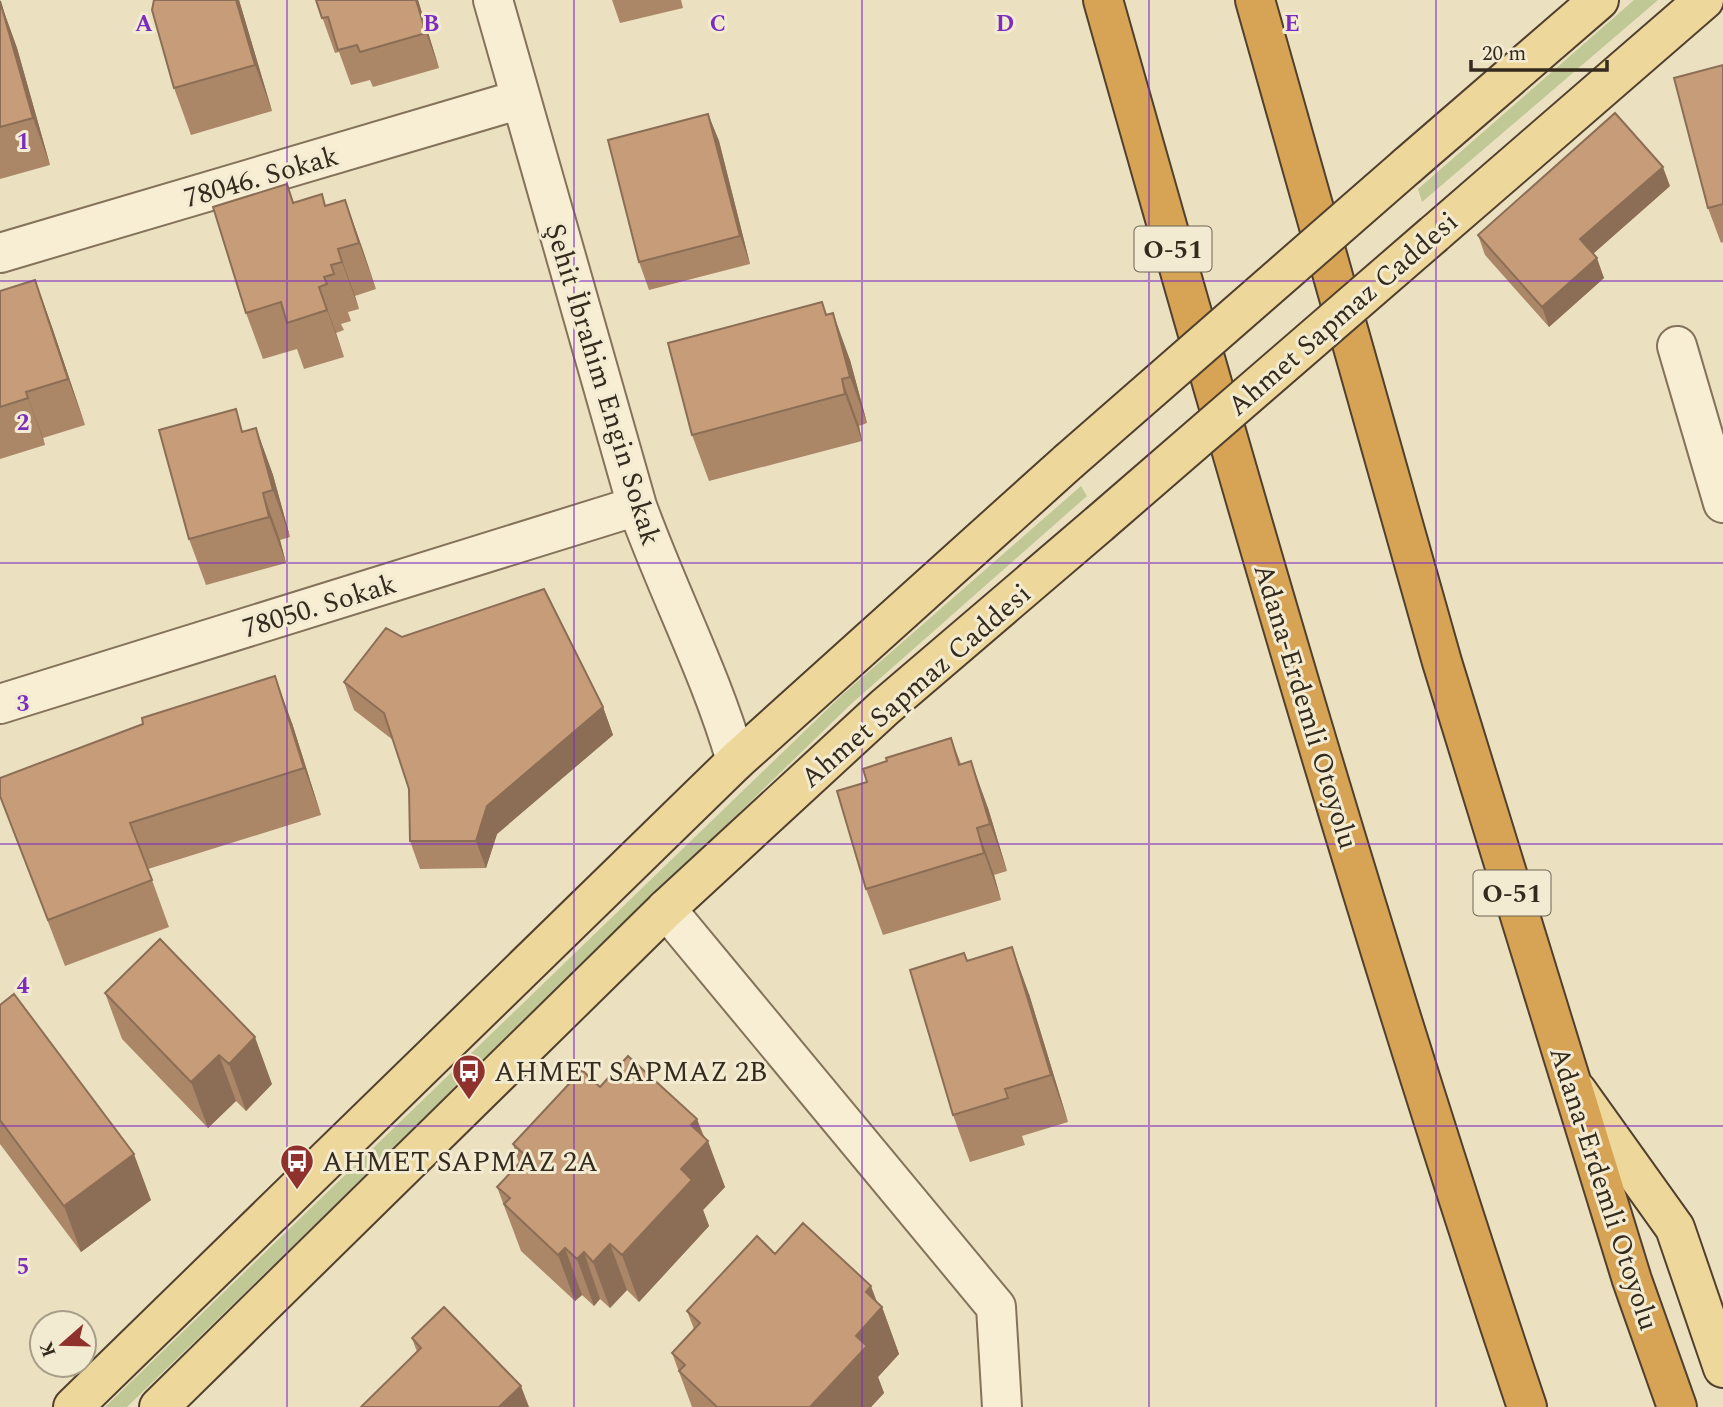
<svg xmlns="http://www.w3.org/2000/svg" width="1723" height="1407" viewBox="0 0 1723 1407" font-family="Spectral,serif">
	<style>
		.green { fill: #c0c896 }
		.lines { fill: none; stroke-linecap: round; stroke-linejoin: round }
		.minor-casing { stroke: #84725a; stroke-width: 42 }
		.major-casing { stroke: #52402e; stroke-width: 42 }
		.highway-casing { stroke: #52402e; stroke-width: 42 }
		.minor { stroke: #f7eed4; stroke-width: 38 }
		.major { stroke: #edd79b; stroke-width: 38 }
		.highway { stroke: #d7a456; stroke-width: 38 }
		.major-bridge-casing { stroke: #52402e; stroke-width: 42; stroke-linecap: butt }
		.major-bridge { stroke: #edd79b; stroke-width: 38 }
		.wall { fill: #ab8768 }
		.shaded-wall { fill: #8b6e55 }
		.building { fill: #c79d79; stroke: #8b6e55; stroke-width: 2 }
		.grid { fill: none; stroke: #7b2cbf; stroke-width: 2; stroke-opacity: 0.55 }
		.labels { text-anchor: middle; stroke-width: 6; stroke-linejoin: round; paint-order: stroke }
		.shield { fill: #f3ebd1; stroke: #6d6453; stroke-width: 2 }
		.shield-label { font-size: 26px; font-weight: bold; fill: #342a1d }
		.street-label { font-size: 28px; fill: #342a1d; stroke: #f3ebd1 }
		.poi-label { font-size: 28px; fill: #342a1d; stroke: #f3ebd1; text-anchor: start }
		.grid-label { font-size: 23px; text-anchor: middle; font-weight: bold; fill: #7b2cbf; stroke: #f3ebd1; stroke-width: 6; stroke-linejoin: round; paint-order: stroke }
	</style>
	<rect width="100%" height="100%" fill="#ebe1c1"/>
	<path class="green" d="M1634 0H1658L1422 202 1418 189Z
		M1081 486 1087 496 850 705 127 1407H105L842 695Z"/>
	<g class="lines">
		<g class="minor-casing">
			<path id="minor" d="M493 0 637 506C668 592 711 674 736 761
				M0 253 521 99
				M1677 346 1723 503
				M0 704 637 506
				M666 909 996 1307 1002 1407"/>
		</g>
		<g class="major-casing">
			<path id="major" d="M1407 166 1599 0
				M1434 234 1704 0
				M1577 1091 1675 1228 1723 1368
				M73 1407 736 761 1068 462
				M159 1407 666 909 885 707 1099 524"/>
		</g>
		<g class="highway-casing">
			<path id="highway" d="M1103 0C1236 471 1371 943 1527 1407
				M1255 0 1442 662 1632 1280 1677 1407"/>
		</g>
		<use href="#minor" class="minor"/>
		<use href="#major" class="major"/>
		<use href="#highway" class="highway"/>
		<g class="major-bridge-casing">
			<path id="major-bridge" d="M1068 462 1407 166
				M1099 524 1434 234"/>
		</g>
		<use href="#major-bridge" class="major-bridge"/>
	</g>
	<path class="wall" d="M239 0 272 111 191 135 174 88Z
		M316 0H418L439 68 373 87 370 80 351 85 339 52 335 53Z
		M612 0H681L683 8 620 23Z
		M0 1 17 48 50 165 0 179Z
		M1723 65V242L1721 243 1708 208Z
		M708 114 719 141 750 264 649 290 639 262Z
		M287 184 294 203 326 206 345 200 376 289 355 296 359 309 348 312 351 321 341 324 344 330 336 333 344 357 304 369 297 349 263 359 246 313Z
		M1670 186 1593 254 1604 278 1549 327 1485 255 1478 235Z
		M35 280 52 327 85 425 43 438 45 445 0 459V291Z
		M822 302 827 315 850 360 867 423 859 426 862 441 709 481 692 435Z
		M256 428 273 475 290 537 280 540 286 563 206 585 189 539 244 431Z
		M402 637 603 707 613 735 497 834 486 868 420 869 410 841 409 789 393 740 354 710 344 682Z
		M292 723 321 815 148 869 169 927 65 966 0 797Z
		M951 738 961 764 988 808 1007 871 994 875 1001 900 883 935 866 889 887 761Z
		M967 961 1029 994 1068 1122 1022 1136 1025 1145 970 1162 953 1115Z
		M105 993 272 1084 246 1111 236 1101 208 1128 122 1039Z
		M0 1005 151 1200 81 1252 0 1144Z
		M600 1087 697 1119 725 1187 703 1210 709 1226 639 1302 627 1290 610 1308 600 1299 594 1306 582 1295 575 1301 521 1251 497 1187 519 1163 513 1144Z
		M775 1254 877 1303 882 1307 899 1354 878 1377 884 1393 871 1407H692L672 1353 694 1329 687 1311Z
		M412 1338 529 1407 417 1352Z"/>
	<path class="shaded-wall" d="M236 0H239L272 111 255 65Z
		M416 0H418L439 68 426 33Z
		M0 1 17 48 50 165 33 118Z
		M708 114 719 141 750 264 740 236Z
		M1663 167 1670 186 1587 259 1580 239Z
		M345 200 362 247 376 289 359 243Z
		M338 249 355 296 359 309 342 262Z
		M1597 258 1604 278 1549 327 1542 307Z
		M35 280 52 327 85 425 68 379Z
		M319 287 336 333 344 357 327 310Z
		M833 313 850 360 867 423 850 377Z
		M842 379 859 426 862 441 845 394Z
		M26 392 43 438 45 445 28 398Z
		M256 428 273 475 290 537 273 490Z
		M263 493 280 540 286 563 269 517Z
		M275 676 292 723 321 815 304 768Z
		M603 707 613 735 497 834 486 868 476 841 487 806Z
		M971 761 988 808 1007 871 990 824Z
		M977 828 994 875 1001 900 984 853Z
		M1012 947 1029 994 1068 1122 1051 1075Z
		M255 1037 272 1084 246 1111 229 1064Z
		M219 1055 236 1101 208 1128 191 1082Z
		M697 1119 705 1143 708 1141 725 1187 703 1210 709 1226 639 1302 622 1255 681 1169 691 1125Z
		M134 1154 151 1200 81 1252 64 1206Z
		M610 1244 627 1290 610 1308 593 1262Z
		M565 1248 582 1295 575 1301 558 1255Z
		M584 1252 600 1299 594 1306 577 1259Z
		M871 1286 880 1310 882 1307 899 1354 878 1377 884 1393 871 1407H810L856 1336 866 1292Z
		M521 1386 529 1407H499Z"/>
	<path class="building" d="M154 0H236L255 65 174 88 152 10Z
		M316 0H416L426 33 360 52 357 45 338 50 328 17 322 18Z
		M0 1 33 118 0 127Z
		M1723 65V204L1708 208 1674 78Z
		M1615 113 1663 167 1580 239 1597 258 1542 307 1478 235Z
		M708 114 740 236 639 262 608 140Z
		M287 184 293 203 322 194 325 206 345 200 359 243 338 249 342 262 331 265 334 274 324 277 327 284 319 287 327 310 287 323 281 302 246 313 213 207Z
		M35 280 68 379 26 392 28 398 0 407V291Z
		M822 302 826 315 833 313 850 377 842 379 845 394 692 435 668 343Z
		M236 409 242 432 256 428 273 490 263 493 269 517 189 539 159 430Z
		M544 589 603 707 487 806 476 841H410L409 789 384 713 344 682 386 628 402 637Z
		M275 676 304 768 130 823 152 880 48 920 0 796V778L143 724 142 718Z
		M951 738 959 765 971 761 990 824 977 828 984 853 866 889 837 791 867 782 863 769 887 761 886 758Z
		M160 939 255 1037 229 1064 219 1055 191 1082 105 993Z
		M1012 947 1051 1075 1005 1089 1008 1098 953 1115 910 970 964 953 967 961Z
		M14 994 134 1154 64 1206 0 1120V1005Z
		M628 1056 697 1119 691 1125 708 1141 681 1169 692 1180 622 1255 610 1244 593 1262 584 1252 577 1259 565 1248 558 1255 504 1204 510 1198 497 1187 526 1156 513 1144 582 1070 600 1087Z
		M803 1223 871 1286 866 1292 882 1307 856 1336 867 1346 810 1407H717L679 1371 685 1365 672 1353 700 1323 687 1311 757 1236 775 1254Z
		M444 1307 521 1386 499 1407H361L421 1348 412 1338Z"/>
	<path class="grid" d="M287 0V1407M574 0V1407M862 0V1407M1149 0V1407M1436 0V1407M0 281H1723M0 563H1723M0 844H1723M0 1126H1723"/>
	<defs>
		<g id="bus-pin" transform="scale(1.75)"><path d="M0 17L-7.5 6A9.5 9.5 0 1 1 7.5 6Z" fill="#8f312d" stroke="#f3ebd1"/><path d="M-5-6H5V4H4V6H2V4H-2V6H-4V4H-5ZM-3.5-4V0h7V-4ZM-3.5 1.2v1.5H-2V1.2ZM2 1.2v1.5H3.5V1.2Z" fill="#fff"/></g>
	</defs>
	<g fill-rule="evenodd">
		<use href="#bus-pin" x="469" y="1071"/>
		<use href="#bus-pin" x="297" y="1161"/>
	</g>
	<g class="labels">
		<g class="shield">
			<rect x="1134.5" y="226.5" width="77" height="45" rx="5"/>
			<rect x="1473.5" y="870.5" width="77" height="45" rx="5"/>
		</g>
		<g class="shield-label">
			<text x="1173" y="258">O-51</text>
			<text x="1512" y="902">O-51</text>
		</g>
		<g class="street-label">
			<text transform="translate(261 176) rotate(-16)" y="10">78046. Sokak</text>
			<text transform="translate(1342 313) rotate(-41)" y="10">Ahmet Sapmaz Caddesi</text>
			<text transform="translate(604 384) rotate(73)" y="10">Şehit İbrahim Engin Sokak</text>
			<text transform="translate(319 605) rotate(-17)" y="10">78050. Sokak</text>
			<text transform="translate(915 685) rotate(-41)" y="10">Ahmet Sapmaz Caddesi</text>
			<text transform="translate(1307 706) rotate(73)" y="10">Adana-Erdemli Otoyolu</text>
			<text transform="translate(1605 1188) rotate(72)" y="10">Adana-Erdemli Otoyolu</text>
		</g>
		<g class="poi-label">
			<text x="494" y="1081">AHMET SAPMAZ 2B</text>
			<text x="322" y="1171">AHMET SAPMAZ 2A</text>
		</g>
	</g>
	<g class="grid-label">
		<text x="144" y="31">A</text>
		<text x="431" y="31">B</text>
		<text x="718" y="31">C</text>
		<text x="1005" y="31">D</text>
		<text x="1292" y="31">E</text>
		<text x="23" y="149">1</text>
		<text x="23" y="430">2</text>
		<text x="23" y="711">3</text>
		<text x="23" y="993">4</text>
		<text x="23" y="1274">5</text>
	</g>
	<g transform="translate(63 1344) rotate(250)"><circle r="33" fill="#f3ebd1" stroke="#a79e89" stroke-width="2"/>
	<path d="M0-5L12 26L0 18L-12 26Z" fill="#8f312d"/>
	<text y="-10" font-size="19" font-weight="bold" text-anchor="middle" fill="#342a1d">K</text>
	</g>
	<path d="M1471 60v10h136v-10" fill="none" stroke="#342a1d" stroke-width="3.5"/>
	<text x="1482" y="60" font-size="21" fill="#342a1d" stroke="#f3ebd1" stroke-width="5" paint-order="stroke">20 m</text>
</svg>
